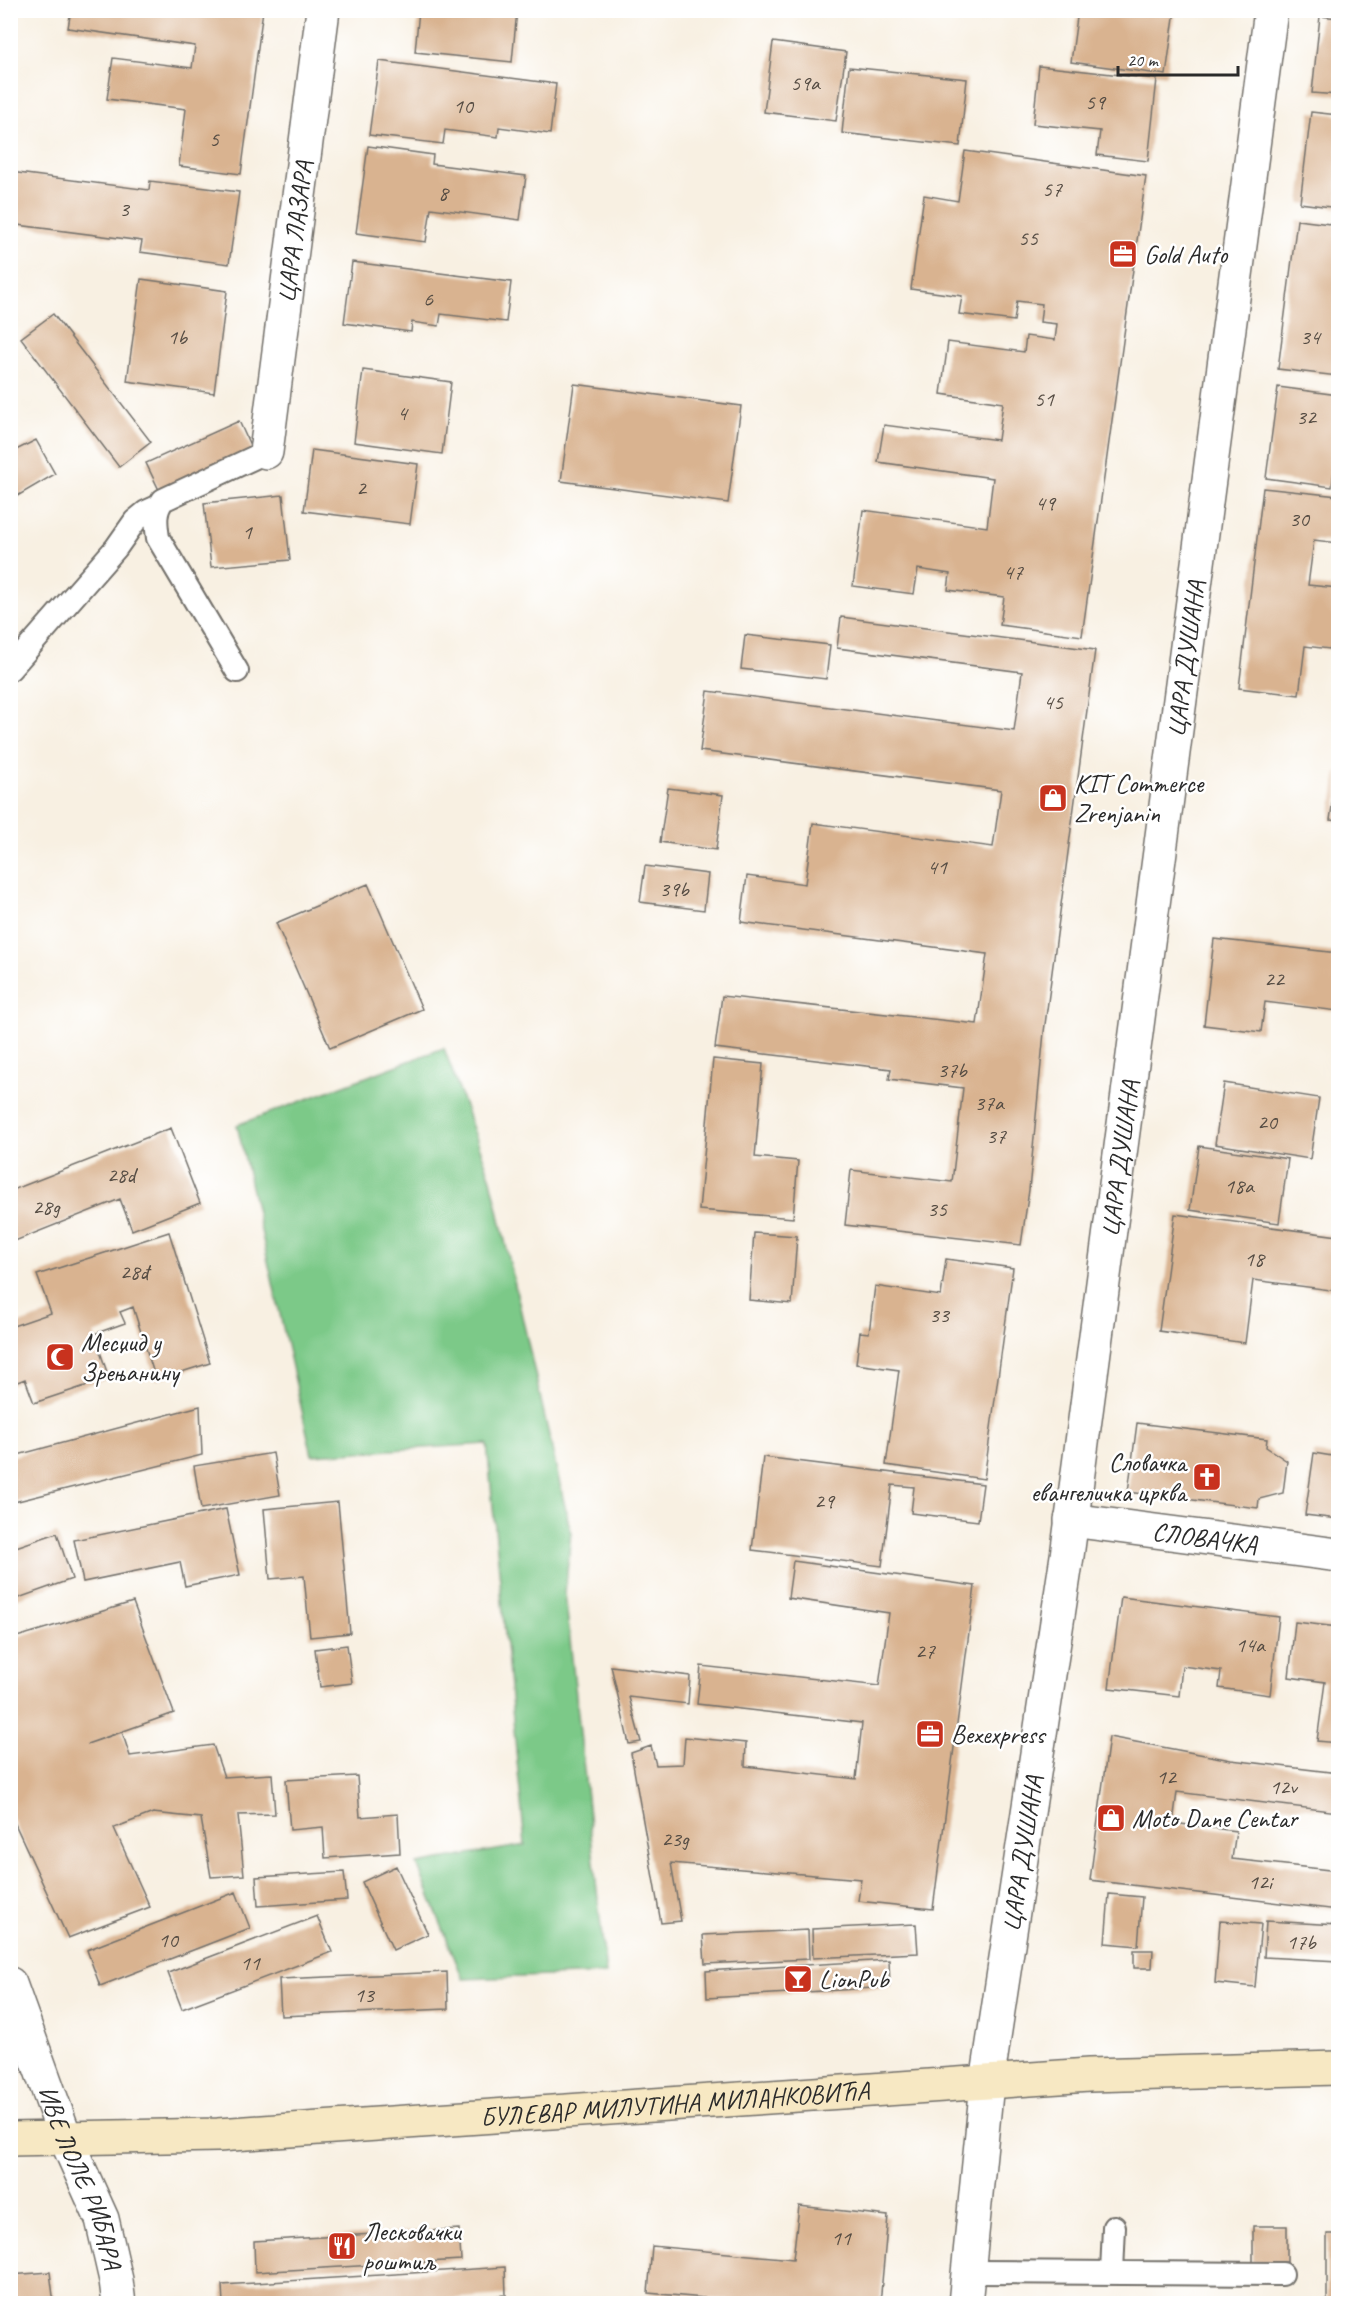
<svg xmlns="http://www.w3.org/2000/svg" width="1349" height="2314" viewBox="0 0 1349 2314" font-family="Caveat,sans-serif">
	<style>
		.green { fill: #7cc988; stroke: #547a5a; stroke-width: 1.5 }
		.building { fill: #d9b390 }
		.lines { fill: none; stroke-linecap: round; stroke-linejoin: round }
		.service-casing { stroke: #73706b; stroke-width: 26 }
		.minor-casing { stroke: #73706b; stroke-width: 36 }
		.tertiary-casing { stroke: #73706b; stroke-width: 36 }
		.secondary-casing { stroke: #73706b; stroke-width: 36 }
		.service { stroke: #fff; stroke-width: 22 }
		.minor { stroke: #fff; stroke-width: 33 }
		.tertiary { stroke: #fff; stroke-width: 33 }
		.secondary { stroke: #f7e8c3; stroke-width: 33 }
		.labels { text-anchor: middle; stroke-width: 5; stroke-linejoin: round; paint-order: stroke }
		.number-label { font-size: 22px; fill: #564d44 }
		.street-label { font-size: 26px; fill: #2b2b2b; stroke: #fff }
		.poi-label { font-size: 26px; fill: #2b2b2b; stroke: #fff; text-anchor: start }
	</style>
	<rect width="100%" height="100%" fill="#fff"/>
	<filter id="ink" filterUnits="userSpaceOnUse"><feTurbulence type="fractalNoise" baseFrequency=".0167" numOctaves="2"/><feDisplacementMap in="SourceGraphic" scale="12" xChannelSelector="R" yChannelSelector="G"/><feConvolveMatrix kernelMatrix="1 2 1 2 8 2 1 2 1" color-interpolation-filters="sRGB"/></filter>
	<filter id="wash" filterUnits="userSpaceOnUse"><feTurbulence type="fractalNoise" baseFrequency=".008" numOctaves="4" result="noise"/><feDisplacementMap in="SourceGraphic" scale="24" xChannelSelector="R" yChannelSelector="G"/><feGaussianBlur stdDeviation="1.35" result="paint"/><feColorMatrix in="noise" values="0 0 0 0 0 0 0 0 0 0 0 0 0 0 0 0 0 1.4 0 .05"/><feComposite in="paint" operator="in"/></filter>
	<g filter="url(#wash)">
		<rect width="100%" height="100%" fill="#f8f0e2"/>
		<path class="green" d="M444 1048 491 1179 571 1533 565 1593 606 1974 463 1979 417 1864 525 1845 487 1444 312 1455 237 1125Z"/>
		<g id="blocks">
			<path class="building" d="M71 10H263L241 174 179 166 186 109 107 99 113 58 192 68 195 46 68 28Z
				M419 10H517L512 62 415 52Z
				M1078 10H1175L1166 75 1071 62Z
				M1320 16 1338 18V95L1312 93Z
				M773 42 846 52 836 121 764 112Z
				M379 61 556 84 550 134 499 127 498 137 445 130 443 144 369 135Z
				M1039 66 1157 79 1148 161 1097 155 1100 131 1033 124Z
				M849 67 967 79 960 146 842 133Z
				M1311 112 1338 115V208L1300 203Z
				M368 146 433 155 432 164 526 176 520 220 431 208 426 242 356 233Z
				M965 151 1146 176 1082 636 1000 625 1004 597 948 590 950 574 918 569 914 594 853 586 863 510 987 527 993 478 878 462 884 425 998 440 1003 403 941 394 948 342 1024 352 1026 336 1055 340 1057 324 1040 322 1042 304 1017 301 1014 321 959 314 962 296 911 289 924 195 958 201Z
				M10 172 149 190 150 181 239 192 229 264 140 252 142 241 10 224Z
				M1297 220 1338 225V376L1278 369Z
				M352 262 511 282 506 322 441 314 439 326 412 322 411 332 344 323Z
				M141 279 227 291 214 393 127 381Z
				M53 314 151 442 119 467 21 338Z
				M363 370 451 382 442 454 354 442Z
				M574 384 741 406 728 503 561 481Z
				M1278 387 1338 395V437L1332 487 1266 478Z
				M239 421 253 452 161 494 146 463Z
				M36 440 55 474 14 498 10 491V453Z
				M312 450 418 464 410 524 304 511Z
				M1263 488 1338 496V543L1314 540 1308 585 1338 588V650L1305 646 1299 695 1239 688Z
				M283 495 290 560 211 567 204 503Z
				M841 617 1095 650 1044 1032 1029 1190 1021 1245 845 1225 851 1170 952 1182 963 1088 889 1079 891 1069 715 1048 722 996 977 1024 987 954 741 922 747 876 805 884 813 823 993 847 1001 790 700 751 708 691 1014 731 1022 672 837 648Z
				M745 635 830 645 826 679 741 669Z
				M1337 772H1338V821L1330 820Z
				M668 788 723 795 716 850 660 842Z
				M645 866 708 874 704 910 640 902Z
				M368 884 422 1009 330 1048 276 923Z
				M1214 939 1338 953V1011L1265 1002 1261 1032 1204 1025Z
				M713 1059 763 1064 755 1157 798 1161 793 1218 699 1210Z
				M1224 1083 1319 1098 1310 1159 1215 1144Z
				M171 1128 200 1203 132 1230 120 1199 10 1243V1191Z
				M1199 1146 1288 1159 1279 1223 1190 1210Z
				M1175 1214 1338 1236V1291L1253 1280 1245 1343 1159 1331Z
				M169 1232 210 1363 156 1380 133 1307 120 1312 125 1323 94 1334 109 1378 34 1403 25 1379 10 1385V1327L51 1313 37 1275Z
				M754 1233 797 1236 792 1304 749 1300Z
				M946 1259 1013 1268 984 1479 886 1465 899 1370 856 1364 860 1332 869 1333 875 1286 941 1296Z
				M200 1406 202 1455 10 1503V1457Z
				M1137 1423 1267 1439 1266 1447 1287 1461 1283 1493 1259 1499 1258 1508 1128 1492Z
				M273 1453 280 1495 201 1509 194 1466Z
				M1314 1453 1338 1457V1519L1305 1515Z
				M763 1457 983 1484 978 1521 911 1513 914 1487 892 1485 882 1566 752 1550Z
				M338 1502 350 1633 310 1637 304 1576 270 1579 264 1509Z
				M226 1509 240 1575 185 1586 180 1562 83 1582 74 1540Z
				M57 1533 72 1579 10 1601V1549Z
				M793 1561 975 1586 933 1909 858 1901 861 1879 671 1863 681 1921 661 1923 631 1753 651 1746 656 1765 683 1764 685 1737 746 1743 745 1766 856 1779 862 1723 697 1704 701 1666 879 1686 889 1613 788 1598Z
				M1121 1597 1279 1617 1270 1695 1219 1688 1221 1671 1182 1666 1179 1696 1109 1688Z
				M133 1602 174 1713 87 1744 122 1732 130 1756 213 1745 224 1777 272 1774 275 1814 238 1815 244 1875 211 1877 201 1818 153 1813 114 1828 150 1907 68 1938 10 1813V1639Z
				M1295 1622 1338 1627V1743L1317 1741 1325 1682 1289 1677Z
				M347 1645 352 1683 320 1687 315 1649Z
				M611 1666 690 1676 688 1704 629 1697 641 1742 629 1744Z
				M1109 1737 1231 1760 1338 1773V1812L1177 1792 1173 1823 1236 1831 1232 1859 1338 1871V1910L1090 1880Z
				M357 1776 360 1817 398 1814 400 1853 325 1858 323 1827 290 1830 286 1780Z
				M396 1866 428 1934 393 1950 362 1882Z
				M344 1872 347 1900 258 1906 256 1877Z
				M236 1892 250 1928 100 1986 87 1950Z
				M1109 1894 1142 1897 1138 1946 1105 1943Z
				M317 1916 332 1952 182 2009 168 1973Z
				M1220 1921 1261 1924 1255 1987 1215 1983Z
				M1266 1921 1338 1925V1961L1264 1957Z
				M916 1924 918 1953 813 1958 812 1929Z
				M808 1930 809 1959 705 1964 703 1935Z
				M1134 1950H1153L1152 1968H1134Z
				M889 1960 890 1987 707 1998 706 1971Z
				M447 1972 448 2009 281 2016 279 1979Z
				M799 2206 888 2216 880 2304H749V2302L648 2293 652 2246 793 2259Z
				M1253 2226H1287V2262H1253Z
				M459 2229 461 2260 255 2272 254 2241Z
				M1327 2234H1338V2304H1327Z
				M505 2267 506 2295 379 2304H223L222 2285Z
				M50 2272 54 2304H10V2275Z"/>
		</g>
	</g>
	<g filter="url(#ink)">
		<use href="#blocks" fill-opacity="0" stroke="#73706b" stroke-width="1.5"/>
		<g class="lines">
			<g class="service-casing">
				<path id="service" d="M10 669 116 548 135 521 146 512 157 507
					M237 671 158 538C156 523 154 512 163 500L266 452
					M968 2272 1282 2274
					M1112 2272 1114 2227"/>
			</g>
			<g class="minor-casing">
				<g id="minor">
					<path id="s1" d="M266 452 323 10"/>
					<path id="s2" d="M1071 1520 1338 1555"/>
					<path id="s3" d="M10 1984 65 2137 102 2219 116 2280 119 2304"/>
					<path d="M965 2304 987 2083"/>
				</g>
			</g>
			<g class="tertiary-casing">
				<g id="tertiary">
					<path id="s4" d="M987 2083 1067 1556 1271 10"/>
				</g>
			</g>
			<g class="secondary-casing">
				<g id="secondary">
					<path id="s5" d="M10 2139 218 2135 1089 2075 1338 2068"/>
				</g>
			</g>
			<use href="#service" class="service"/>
			<use href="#minor" class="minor"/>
			<use href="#tertiary" class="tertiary"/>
			<use href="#secondary" class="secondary"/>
		</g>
	</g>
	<defs>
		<g id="office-square" transform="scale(1.5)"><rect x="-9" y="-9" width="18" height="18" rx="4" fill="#c8321e" stroke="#fff"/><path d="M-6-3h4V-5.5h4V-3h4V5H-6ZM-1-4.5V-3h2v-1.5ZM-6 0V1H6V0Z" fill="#fff"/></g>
		<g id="shop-square" transform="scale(1.5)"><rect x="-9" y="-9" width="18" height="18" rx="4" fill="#c8321e" stroke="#fff"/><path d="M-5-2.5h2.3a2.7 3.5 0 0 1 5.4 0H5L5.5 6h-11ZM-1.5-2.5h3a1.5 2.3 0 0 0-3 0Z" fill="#fff"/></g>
		<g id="mosque-square" transform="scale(1.5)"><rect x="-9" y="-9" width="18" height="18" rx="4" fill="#c8321e" stroke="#fff"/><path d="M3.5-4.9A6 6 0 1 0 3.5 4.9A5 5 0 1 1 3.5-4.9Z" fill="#fff"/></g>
		<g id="church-square" transform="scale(1.5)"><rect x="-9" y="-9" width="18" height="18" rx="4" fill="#c8321e" stroke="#fff"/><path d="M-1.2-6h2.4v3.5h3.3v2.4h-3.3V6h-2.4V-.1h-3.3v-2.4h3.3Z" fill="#fff"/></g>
		<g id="bar-square" transform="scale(1.5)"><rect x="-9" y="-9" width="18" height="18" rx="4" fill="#c8321e" stroke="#fff"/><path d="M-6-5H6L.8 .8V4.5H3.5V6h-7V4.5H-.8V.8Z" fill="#fff"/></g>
		<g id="restaurant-square" transform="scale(1.5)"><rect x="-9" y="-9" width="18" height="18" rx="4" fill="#c8321e" stroke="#fff"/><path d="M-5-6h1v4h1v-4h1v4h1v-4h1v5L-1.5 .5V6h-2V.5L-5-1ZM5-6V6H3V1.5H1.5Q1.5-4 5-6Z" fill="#fff"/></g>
	</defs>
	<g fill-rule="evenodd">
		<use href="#office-square" x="1123" y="254"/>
		<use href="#shop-square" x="1053" y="798"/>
		<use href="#mosque-square" x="60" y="1357"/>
		<use href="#church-square" x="1207" y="1477"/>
		<use href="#office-square" x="930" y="1734"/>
		<use href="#shop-square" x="1111" y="1818"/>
		<use href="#bar-square" x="798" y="1979"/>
		<use href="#restaurant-square" x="342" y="2246"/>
	</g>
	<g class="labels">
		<g class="number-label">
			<text x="805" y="90">59a</text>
			<text x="1095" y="109">59</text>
			<text x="463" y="113">10</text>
			<text x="214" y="146">5</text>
			<text x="1052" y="196">57</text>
			<text x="443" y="200">8</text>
			<text x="124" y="216">3</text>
			<text x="1028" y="245">55</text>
			<text x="428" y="306">6</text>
			<text x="177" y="344">1b</text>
			<text x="1310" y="344">34</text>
			<text x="1044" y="406">51</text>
			<text x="402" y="420">4</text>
			<text x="1306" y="424">32</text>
			<text x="361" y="495">2</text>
			<text x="1045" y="510">49</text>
			<text x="1299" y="526">30</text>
			<text x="247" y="539">1</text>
			<text x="1013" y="579">47</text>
			<text x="1053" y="709">45</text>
			<text x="937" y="874">41</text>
			<text x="674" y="896">39b</text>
			<text x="1274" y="986">22</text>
			<text x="952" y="1077">37b</text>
			<text x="989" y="1110">37a</text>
			<text x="1267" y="1129">20</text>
			<text x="996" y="1143">37</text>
			<text x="121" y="1182">28d</text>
			<text x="1239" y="1193">18a</text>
			<text x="46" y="1214">28g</text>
			<text x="937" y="1216">35</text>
			<text x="1254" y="1266">18</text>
			<text x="134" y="1279">28đ</text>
			<text x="939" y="1322">33</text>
			<text x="824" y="1508">29</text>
			<text x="1250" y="1652">14a</text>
			<text x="925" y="1658">27</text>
			<text x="1166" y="1784">12</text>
			<text x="1283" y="1794">12v</text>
			<text x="675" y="1846">23g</text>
			<text x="1260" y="1889">12i</text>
			<text x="168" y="1947">10</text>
			<text x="1301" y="1949">17b</text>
			<text x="250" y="1970">11</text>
			<text x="364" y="2002">13</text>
			<text x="841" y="2245">11</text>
		</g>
		<g class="street-label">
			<text dy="9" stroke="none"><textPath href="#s1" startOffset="222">ЦАРА ЛАЗАРА</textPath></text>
			<text dy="9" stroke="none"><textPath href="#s4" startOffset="1438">ЦАРА ДУШАНА</textPath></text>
			<text dy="9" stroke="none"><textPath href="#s4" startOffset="934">ЦАРА ДУШАНА</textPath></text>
			<text dy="9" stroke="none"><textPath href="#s2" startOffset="135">СЛОВАЧКА</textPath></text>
			<text dy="9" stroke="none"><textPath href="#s4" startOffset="232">ЦАРА ДУШАНА</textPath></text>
			<text dy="9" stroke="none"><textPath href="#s5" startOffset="666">БУЛЕВАР МИЛУТИНА МИЛАНКОВИЋА</textPath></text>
			<text dy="9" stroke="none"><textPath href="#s3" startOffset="206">ИВЕ ЛОЛЕ РИБАРА</textPath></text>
		</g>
		<g class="poi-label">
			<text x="1144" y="263">Gold Auto</text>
			<text x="1074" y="792">KIT Commerce<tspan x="1074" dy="30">Zrenjanin</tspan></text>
			<text x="81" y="1351">Месџид у<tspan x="81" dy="30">Зрењанину</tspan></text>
			<text x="1186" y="1471" text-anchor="end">Словачка<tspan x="1186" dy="30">евангеличка црква</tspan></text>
			<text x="951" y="1743">Bexexpress</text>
			<text x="1132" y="1827">Moto Dane Centar</text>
			<text x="819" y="1988">LionPub</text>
			<text x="363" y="2240">Лесковачки<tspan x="363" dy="30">роштиљ</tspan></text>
		</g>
	</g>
	<rect width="1349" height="2314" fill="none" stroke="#fff" stroke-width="36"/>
	<path d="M1118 66v9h120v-9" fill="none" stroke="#2b2b2b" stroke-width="3"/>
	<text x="1127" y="66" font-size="18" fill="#2b2b2b" stroke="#ffffff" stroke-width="4.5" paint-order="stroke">20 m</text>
</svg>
